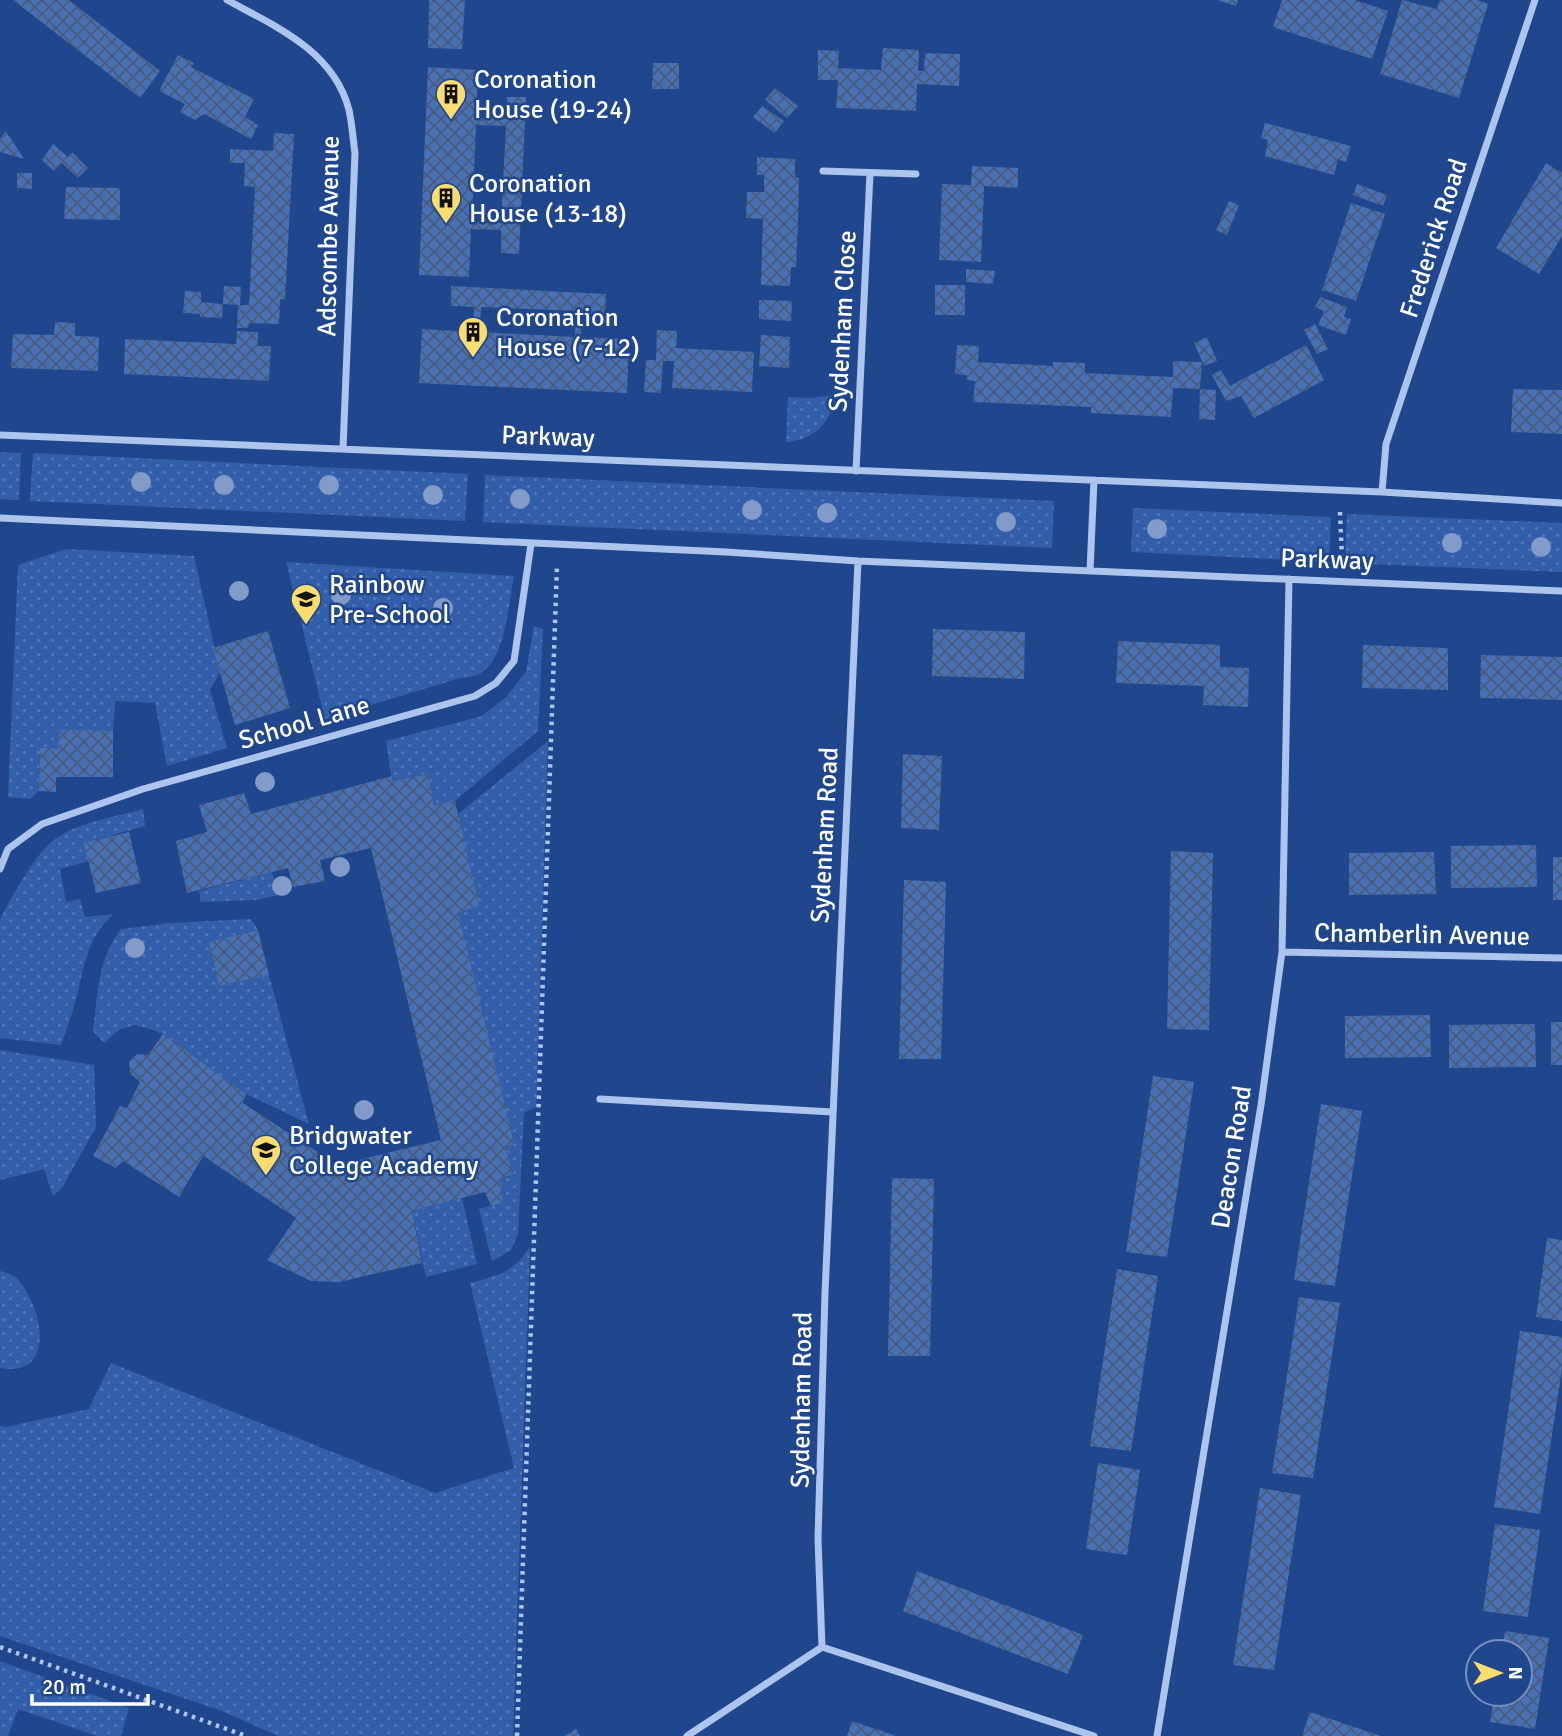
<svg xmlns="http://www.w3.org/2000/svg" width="1562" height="1736" viewBox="0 0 1562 1736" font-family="Signika,sans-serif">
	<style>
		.grass { fill: url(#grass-dots) }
		.building { fill: url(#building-cross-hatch); fill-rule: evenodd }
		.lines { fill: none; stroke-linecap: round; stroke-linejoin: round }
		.path { stroke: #adc4ec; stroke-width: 4.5; stroke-dasharray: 3.5 5; stroke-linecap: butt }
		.minor { stroke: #adc4ec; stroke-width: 7 }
		.tree { fill: #829bc8 }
		.labels { text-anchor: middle; stroke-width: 5; stroke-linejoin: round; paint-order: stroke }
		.poi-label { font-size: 26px; fill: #fff; stroke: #20468d; text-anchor: start }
		.street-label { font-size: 26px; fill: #fff; stroke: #20468d }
	</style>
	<defs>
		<pattern id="grass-dots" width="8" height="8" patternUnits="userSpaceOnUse" patternTransform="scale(1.75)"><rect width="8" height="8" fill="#335faa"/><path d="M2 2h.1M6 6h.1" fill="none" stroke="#5277b7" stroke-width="1.8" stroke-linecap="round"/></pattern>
		<pattern id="building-cross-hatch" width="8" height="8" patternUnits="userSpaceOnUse" patternTransform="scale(1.75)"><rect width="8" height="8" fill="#4870b4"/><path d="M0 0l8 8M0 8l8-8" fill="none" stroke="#4a5c7b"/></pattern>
	</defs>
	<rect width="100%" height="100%" fill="#20468d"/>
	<path class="grass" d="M835 395C832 422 814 440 786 442L788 397 810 398Z
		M0 452 21 453 19 500 0 499Z
		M33 453 468 474 465 521 30 501Z
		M485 475 1054 501 1052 548 483 522Z
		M1133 508 1331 517 1329 562 1131 552Z
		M1347 514 1562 523V572L1345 563Z
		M66 549 194 556 220 672 210 690 227 748 167 766 155 703 115 701 113 731H59V749H40L39 791 30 799 8 797 18 565Z
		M286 562 514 576C509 602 505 665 477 675 472 677 465 677 460 678L325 719Z
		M534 626 543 629 538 731 455 801 434 805 427 774 392 781 386 741 482 716 506 697 526 672Z
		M548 741 536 1107 524 1113 518 1234 511 1250 492 1261 479 1209 503 1202 500 1178 512 1175 458 912V814Z
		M143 809 145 826 85 843 89 861 60 869 66 902 80 899 85 917 113 914C84 942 85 967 75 1003 71 1017 66 1031 61 1045L0 1038V920C10 899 37 851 55 839 79 822 115 817 143 809Z
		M272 872 279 895 255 900 201 902 199 891Z
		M251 919 258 930 209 942 219 986 269 975 309 1124 246 1094 163 1034 147 1028 134 1025 119 1030 104 1043 93 1031C98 993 97 961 121 929L170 923Z
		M0 1050 94 1065 96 1127 62 1188 53 1196 44 1169 0 1180Z
		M462 1198 477 1264 426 1277 412 1211Z
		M530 1247 513 1736H278L222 1711 0 1636V1426L6 1427 89 1409 111 1363 435 1493 514 1468 470 1283C500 1275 512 1273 530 1247Z
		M0 1271C5 1272 11 1274 15 1277 41 1300 60 1379 0 1368Z
		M0 1661 129 1708 121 1736H97L18 1709 8 1736H0Z"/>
	<path class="building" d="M13 0H69L160 71 140 98Z
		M429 0H465L462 49 428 48Z
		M1217 0H1238L1236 6Z
		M1282 0H1355L1388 11 1372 59 1273 27Z
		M1402 0 1437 9 1440 0H1477L1488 4 1459 98 1380 74Z
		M883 48 919 50 918 71H924L925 53 960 54 959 86 917 84 916 111 836 108 838 80H818V50L839 51 838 68 881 70Z
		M178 55 194 63 191 67 254 99 245 117 258 125 251 139 204 114 195 120 180 112 185 104 159 91Z
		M653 63H679V89H652Z
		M428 67 478 70 476 118 507 119V97H526L519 254 501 253V230L471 229 469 277 419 275ZM476 125 506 126 501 223 472 222Z
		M775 88 798 106 787 118 765 100Z
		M762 106 784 121 775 133 753 117Z
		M1265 123 1351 146 1346 162 1338 159 1334 175 1265 156 1268 140 1261 138Z
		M6 131 24 159 0 152V139Z
		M274 133 294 134 285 300 280 299 279 324 249 323 248 328H237L238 305 223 304 224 286 241 287 240 305H249L255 187 244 186 245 163H230V149L273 151Z
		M53 144 68 157 72 152 88 168 78 178 62 163 54 171 42 160Z
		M757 157 795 159V177L799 178 798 221 796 267H791L790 286 761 285 763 219 746 218 747 192H764V175H757Z
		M1546 163 1562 173V236L1539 274 1496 248Z
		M972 166 1018 168V188L984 186 981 262 939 260 942 184 971 185Z
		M17 173H32V189L17 188Z
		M1357 184 1387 195 1383 206 1353 195Z
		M66 187 120 188V220L64 219Z
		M1229 201 1239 205 1227 235 1216 230Z
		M1351 203 1385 214 1356 301 1322 290Z
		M966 269 995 271 993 284 966 282Z
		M935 285H965V315H935Z
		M451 286 606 294 605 313H582L581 337 629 339 627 393 419 383 422 329 473 332 474 307 451 306ZM481 307 576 311 575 337 480 332Z
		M185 291 201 292V302L223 304 222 318 200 317V314L183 313Z
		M1320 297 1347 307 1344 317 1351 319 1346 335 1318 325 1324 311 1315 307Z
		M759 300 792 301 791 321 759 319Z
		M55 322 75 323V336L99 337 98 371 11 368 13 334 54 335Z
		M1315 324 1328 349 1317 354 1304 330Z
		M657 330 677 331 676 348 754 352 752 392 672 388 674 361H663L661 393 644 392 646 360H656Z
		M237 331 258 332V346H271L269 381 124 374 125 339 236 344Z
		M761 335 790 337 789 368 759 366Z
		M1207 337 1217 361 1204 366 1194 343Z
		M957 345 979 346 978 362 1053 366V362L1085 363V373L1173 377V361L1202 362 1200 389 1173 388 1171 417 1091 413V407L973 402 975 381 966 380 967 375 955 374Z
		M1306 345 1324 380 1254 418 1241 396 1226 401 1212 375 1221 370 1230 386Z
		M1200 389 1216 390 1215 420 1199 419Z
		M1513 389 1562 390V434L1511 432Z
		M933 629 1025 632 1024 679 932 676Z
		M268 631 290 708 235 725 213 648Z
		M1118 641 1220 645V667L1249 668 1248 707 1203 705 1204 686 1116 683Z
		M1363 645 1448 648V690L1362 688Z
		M1481 655 1562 657V700L1480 698Z
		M59 730 113 731V777H56V792L39 791 40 748 59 749Z
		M903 754 942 756 939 830 901 828Z
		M428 774 434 805 455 801 479 906 458 912 514 1144 506 1146 512 1175 500 1178 503 1202 491 1206 485 1192 412 1211 422 1263 339 1282 311 1281 267 1260 296 1218 203 1156 179 1197 123 1161 116 1168 93 1156 120 1106 127 1108 140 1082 130 1073 129 1062 137 1054 148 1055 163 1034 246 1094 243 1103 337 1165 441 1140 371 848 320 860 325 881 293 887 288 868 187 893 176 841 207 832 199 805 244 793 251 814 392 776V781Z
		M129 832 141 883 96 893 84 843Z
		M1536 845 1537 887 1451 888V846Z
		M1171 851 1213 853 1209 1030 1167 1029Z
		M1434 852 1436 894 1349 895V853Z
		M1553 857H1562V900H1553Z
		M904 880 946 882 941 1059H899Z
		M258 930 269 975 219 986 209 942Z
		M1430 1015 1431 1057 1345 1058V1016Z
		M1551 1022H1562V1065H1551Z
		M1535 1024 1536 1067 1449 1068V1025Z
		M1153 1076 1194 1082 1167 1257 1126 1252Z
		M1321 1104 1362 1111 1335 1286 1294 1280Z
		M892 1178 934 1179 930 1356H888Z
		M1547 1238 1562 1240V1321L1536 1317Z
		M1117 1269 1158 1276 1131 1451 1090 1446Z
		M1299 1297 1340 1303 1313 1478 1272 1473Z
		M1520 1331 1562 1337V1369L1540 1514 1494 1507Z
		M1098 1463 1140 1470 1127 1555 1086 1549Z
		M1260 1488 1301 1495 1274 1670 1233 1665Z
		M1495 1524 1540 1530 1528 1617 1483 1611Z
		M917 1571 1083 1635 1068 1674 903 1611Z
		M1505 1631 1549 1638 1535 1729 1490 1722 1495 1694H1520V1652H1502Z
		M1310 1712 1381 1736H1302Z
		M852 1721 896 1736H847Z
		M576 1729 580 1736H565Z"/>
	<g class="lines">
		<path class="path" d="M1340 512 1342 559
			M0 1647 246 1736
			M517 1736 557 565"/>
		<path class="minor" d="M227 0C275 26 334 51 349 110 352 123 353 139 355 153L343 449
			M823 171 916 174
			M0 435 1382 492 1562 503
			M856 471 870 173
			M1382 492 1386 444 1535 0
			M0 518 726 552 858 561 1562 591
			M1090 571 1094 480
			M0 869 8 849 42 824 143 789 475 696 496 683 514 661 531 544
			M1282 952 1562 958
			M600 1099 832 1112
			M822 1647 818 1539 825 1293 858 561
			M822 1647 1094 1736
			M687 1736 822 1647
			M1157 1736 1261 1105 1282 952 1289 579"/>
	</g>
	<g class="tree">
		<circle cx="141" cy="482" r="10"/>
		<circle cx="224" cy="485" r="10"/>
		<circle cx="329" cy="485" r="10"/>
		<circle cx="433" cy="495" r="10"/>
		<circle cx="520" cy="499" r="10"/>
		<circle cx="752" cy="510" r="10"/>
		<circle cx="827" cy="513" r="10"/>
		<circle cx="1006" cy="522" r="10"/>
		<circle cx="1157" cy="529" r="10"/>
		<circle cx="1452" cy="543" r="10"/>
		<circle cx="1541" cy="547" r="10"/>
		<circle cx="239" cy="591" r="10"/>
		<circle cx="341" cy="595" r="10"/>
		<circle cx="443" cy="608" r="10"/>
		<circle cx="265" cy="782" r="10"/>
		<circle cx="340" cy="867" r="10"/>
		<circle cx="282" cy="886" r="10"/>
		<circle cx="135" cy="948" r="10"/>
		<circle cx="364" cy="1110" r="10"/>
	</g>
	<defs>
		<g id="building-pin" transform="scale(1.575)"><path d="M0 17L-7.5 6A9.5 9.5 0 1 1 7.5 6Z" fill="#fadd6e" stroke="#20468d"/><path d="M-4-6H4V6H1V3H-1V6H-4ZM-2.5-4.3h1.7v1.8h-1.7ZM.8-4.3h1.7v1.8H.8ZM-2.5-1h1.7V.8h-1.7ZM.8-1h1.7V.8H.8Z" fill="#111"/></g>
		<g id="school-pin" transform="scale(1.575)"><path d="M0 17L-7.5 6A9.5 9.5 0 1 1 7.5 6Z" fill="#fadd6e" stroke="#20468d"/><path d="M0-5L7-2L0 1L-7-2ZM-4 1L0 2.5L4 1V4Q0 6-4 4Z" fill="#111"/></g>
	</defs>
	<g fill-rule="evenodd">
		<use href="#building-pin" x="451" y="94"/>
		<use href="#building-pin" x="446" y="198"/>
		<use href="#building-pin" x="473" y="332"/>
		<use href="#school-pin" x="306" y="599"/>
		<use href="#school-pin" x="266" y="1150"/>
	</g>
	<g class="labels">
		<g class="poi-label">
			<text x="474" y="88">Coronation<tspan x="474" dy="30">House (19-24)</tspan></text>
			<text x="469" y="192">Coronation<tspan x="469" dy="30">House (13-18)</tspan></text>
			<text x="496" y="326">Coronation<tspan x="496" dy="30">House (7-12)</tspan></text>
			<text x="329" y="593">Rainbow<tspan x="329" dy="30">Pre-School</tspan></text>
			<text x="289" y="1144">Bridgwater<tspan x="289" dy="30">College Academy</tspan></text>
		</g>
		<g class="street-label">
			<text transform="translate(328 236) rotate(-89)" y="9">Adscombe Avenue</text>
			<text transform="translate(1433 238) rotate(-72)" y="9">Frederick Road</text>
			<text transform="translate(842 321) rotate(-87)" y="9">Sydenham Close</text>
			<text transform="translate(548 436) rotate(2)" y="9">Parkway</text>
			<text transform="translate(1327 559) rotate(2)" y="9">Parkway</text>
			<text transform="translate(304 722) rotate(-16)" y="9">School Lane</text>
			<text transform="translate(824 835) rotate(-87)" y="9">Sydenham Road</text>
			<text transform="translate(1422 934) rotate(1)" y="9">Chamberlin Avenue</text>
			<text transform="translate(1231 1157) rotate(-81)" y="9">Deacon Road</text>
			<text transform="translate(801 1400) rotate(-89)" y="9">Sydenham Road</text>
		</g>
	</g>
	<g transform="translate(1499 1673) rotate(90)"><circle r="33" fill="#20468d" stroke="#7990bb" stroke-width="2"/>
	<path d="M0-5L12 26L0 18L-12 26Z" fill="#fadd6e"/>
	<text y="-10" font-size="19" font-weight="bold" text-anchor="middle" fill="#ffffff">N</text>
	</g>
	<path d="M32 1694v10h116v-10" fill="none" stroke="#ffffff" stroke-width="3.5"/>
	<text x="42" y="1694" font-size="21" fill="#ffffff" stroke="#20468d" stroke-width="5" paint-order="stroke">20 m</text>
</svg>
